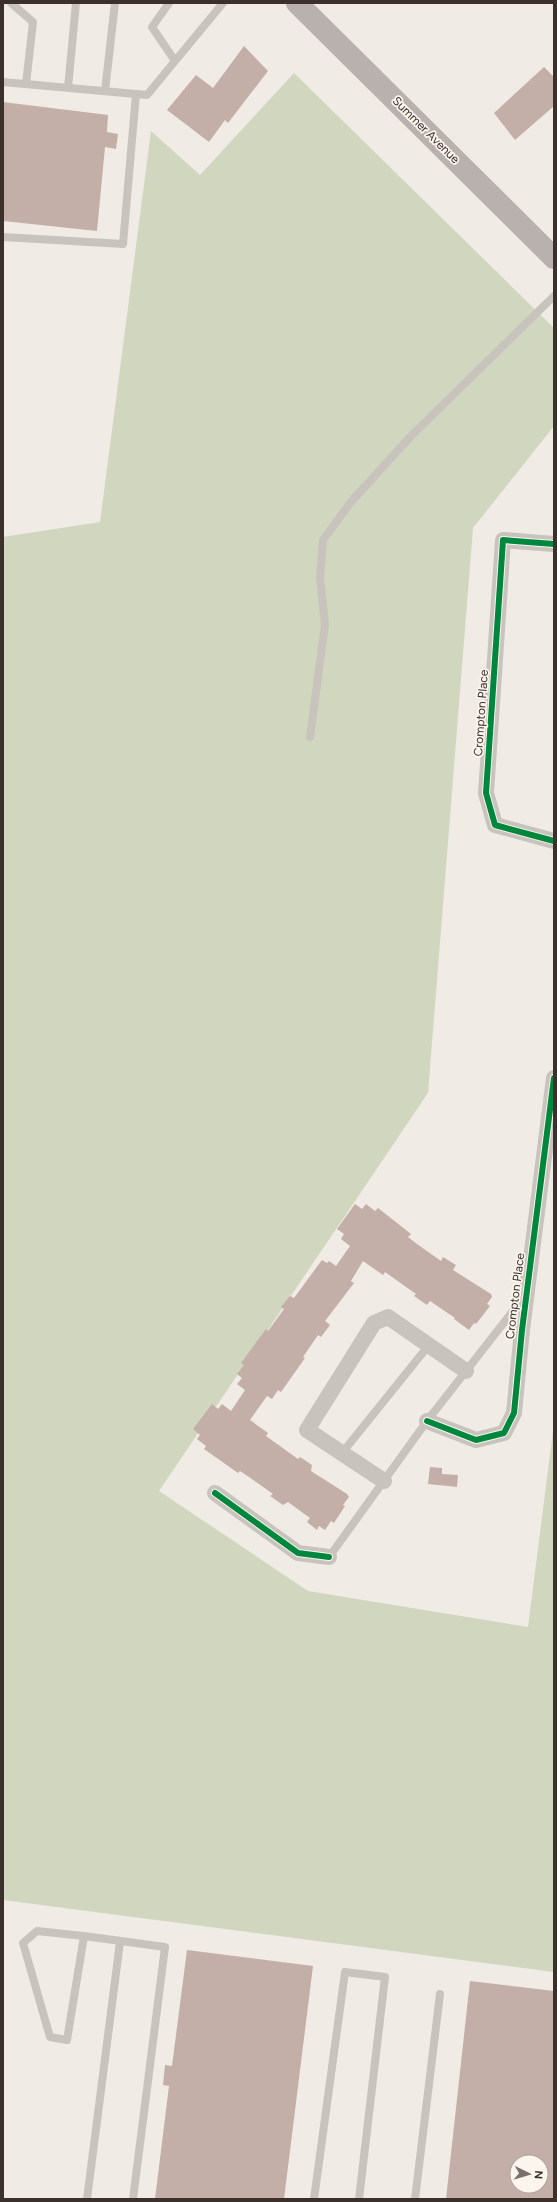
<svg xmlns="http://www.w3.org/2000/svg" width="557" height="2202" viewBox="0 0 557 2202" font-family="Figtree,sans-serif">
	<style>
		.green { fill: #d1d6bf }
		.building { fill: #c3afa7; fill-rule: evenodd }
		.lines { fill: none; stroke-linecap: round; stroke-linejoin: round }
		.service { stroke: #c9c3be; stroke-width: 8 }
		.minor { stroke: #c9c3be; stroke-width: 16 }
		.primary { stroke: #b8b1ad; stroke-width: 22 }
		.cycleway-casing { stroke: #fbf5ee; stroke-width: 8 }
		.cycleway { stroke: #00873e; stroke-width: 6 }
		.labels { text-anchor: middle; stroke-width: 3.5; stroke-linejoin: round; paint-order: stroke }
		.street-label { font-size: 12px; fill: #3b302b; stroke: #fbf5ee }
	</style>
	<rect width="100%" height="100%" fill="#f0ebe5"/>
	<path class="green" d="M294 73 554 328V426L473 528 428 1093 159 1491 308 1591 528 1627 554 1423V1972L3 1900V537L100 522 151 131 200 175Z"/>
	<path class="building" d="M244 46 268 71 228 123 225 120 209 142 167 110 196 75 213 88Z
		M544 67 554 77V106L515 140 494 113Z
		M3 102 108 115 107 132 118 134 116 149 105 147 97 231 3 221Z
		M355 1204 362 1209 366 1204 375 1211 378 1208 411 1234 408 1237 417 1244 441 1261 443 1257 456 1265 453 1270 491 1294 492 1297 487 1304 490 1306 476 1324 474 1323 469 1330 454 1319 455 1318 430 1301 427 1305 414 1296 416 1294 385 1272 383 1275 363 1261 351 1281 354 1283 325 1321 330 1325 321 1337 318 1335 303 1357 305 1358 281 1392 278 1390 272 1399 267 1396 250 1420 268 1433 266 1436 298 1459 300 1457 312 1465 311 1471 347 1494 349 1497 343 1505 345 1506 334 1523 331 1521 325 1530 319 1526 317 1530 307 1522 310 1518 288 1502 283 1505 270 1496 273 1494 249 1477 240 1471 238 1473 204 1449 206 1446 197 1439 200 1435 193 1429 212 1404 218 1409 222 1404 231 1411 245 1390 237 1384 242 1378 237 1374 244 1365 241 1363 266 1329 268 1331 284 1309 281 1307 290 1296 294 1298 322 1260 327 1263 329 1261 336 1266 350 1246 341 1239 344 1234 337 1229Z
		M430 1467 442 1468V1474L458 1475 457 1487 428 1484Z
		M187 1950 313 1966 284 2199H155L169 2086 163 2085 165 2065 172 2066Z
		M470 1981 554 1991V2199H446ZM517 2162H541V2186H517Z"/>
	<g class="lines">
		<path class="service" d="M11 3 33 22 26 84
			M169 3 152 27 175 61
			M3 82 147 95 223 3
			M68 88 76 3
			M105 91 115 3
			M3 237 123 244 136 94
			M310 737 325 625 320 578 323 540 350 503 411 436 554 296
			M342 1453 429 1345
			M329 1557 427 1421 523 1298
			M84 1936 37 1931 23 1943 50 2037 67 2040 84 1936 165 1947 133 2199
			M87 2199 120 1942
			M314 2199 345 1972 385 1977 359 2199
			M415 2199 440 1994"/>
		<path class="minor" d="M554 544 503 540 486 793 495 825 554 841
			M427 1421 476 1440 504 1433 514 1413 522 1330 554 1078
			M384 1481 307 1430 374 1323 388 1317 466 1371
			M215 1493 298 1553 329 1557"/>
		<path class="primary" d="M297 3 554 258"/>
		<g class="cycleway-casing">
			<path id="cycleway" d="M554 544 503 540 486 793 495 825 554 841
				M427 1421 476 1440 504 1433 514 1413 522 1330 554 1078
				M215 1493 298 1553 329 1557"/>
		</g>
		<use href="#cycleway" class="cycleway"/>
	</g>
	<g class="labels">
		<g class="street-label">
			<text transform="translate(426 130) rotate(45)" y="4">Summer Avenue</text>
			<text transform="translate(481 713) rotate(-86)" y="4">Crompton Place</text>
			<text transform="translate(515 1296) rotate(-83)" y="4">Crompton Place</text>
		</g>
	</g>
	<rect width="557" height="2202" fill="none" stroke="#3b302b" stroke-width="8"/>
	<g transform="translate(529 2174) rotate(95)"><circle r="19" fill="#fbf5ee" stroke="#aea6a0"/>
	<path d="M0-3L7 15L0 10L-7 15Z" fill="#7a716c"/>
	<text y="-6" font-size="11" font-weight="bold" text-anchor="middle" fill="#3b302b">N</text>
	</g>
</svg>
